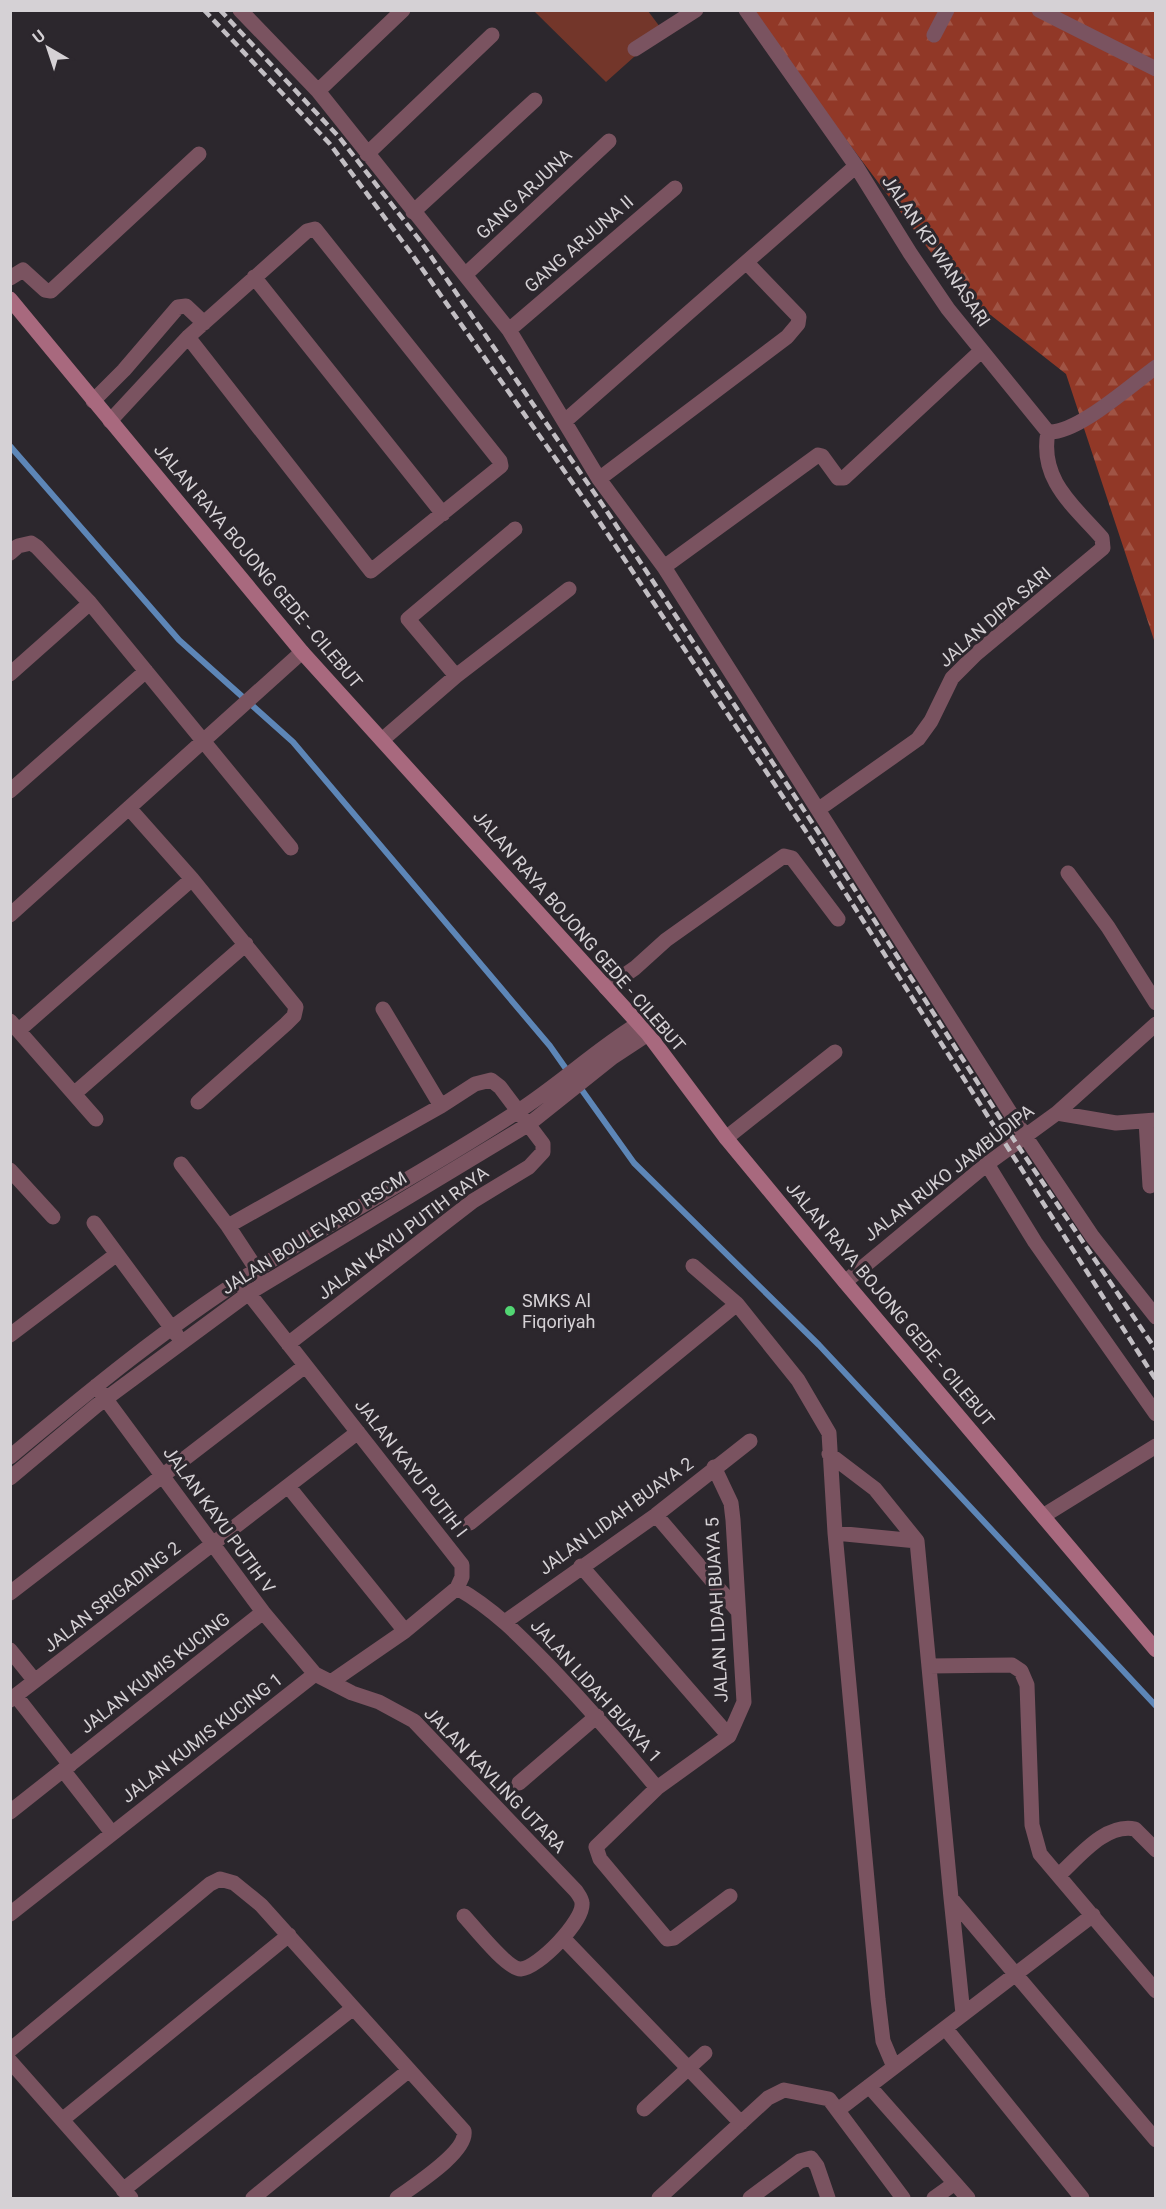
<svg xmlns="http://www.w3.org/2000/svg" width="1166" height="2209" viewBox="0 0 1166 2209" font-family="Roboto,sans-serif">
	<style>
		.green { fill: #73362a }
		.forest { fill: url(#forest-firs) }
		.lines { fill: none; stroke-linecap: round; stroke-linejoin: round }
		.stream { stroke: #5d86b7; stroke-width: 6 }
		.minor { stroke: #7a5360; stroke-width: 15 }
		.secondary { stroke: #a8697e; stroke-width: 15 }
		.rail { stroke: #c2bec3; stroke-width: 4.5; stroke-dasharray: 9 4.5; stroke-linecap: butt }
		.poi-dot { fill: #52d673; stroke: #2c272d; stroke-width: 2 }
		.labels { text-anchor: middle; stroke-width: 6; stroke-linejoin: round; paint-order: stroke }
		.street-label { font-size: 18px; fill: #d5d1d5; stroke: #2c272d }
		.poi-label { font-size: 18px; fill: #d5d1d5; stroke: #2c272d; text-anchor: start }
	</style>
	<defs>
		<pattern id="forest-firs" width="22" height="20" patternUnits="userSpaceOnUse" patternTransform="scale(1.5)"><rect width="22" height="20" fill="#913827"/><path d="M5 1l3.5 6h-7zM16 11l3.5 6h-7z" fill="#a05445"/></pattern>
	</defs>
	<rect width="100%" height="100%" fill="#2c272d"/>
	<path class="green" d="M534 11H648L663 31 606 82Z"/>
	<path class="forest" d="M753 11H1155V643L1066 374 960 291 786 60Z"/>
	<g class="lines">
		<path class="stream" d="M10 446 179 640 293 742 550 1046 569 1073
			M579 1086 634 1163 819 1345 1156 1706"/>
		<path class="minor" d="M240 10 318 91 509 330 599 479 664 567 1025 1136 1092 1236 1156 1317
			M746 10 856 166 910 253 948 309 1048 432C1077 434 1131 385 1156 367
			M1039 10 1156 69
			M934 35 947 10
			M635 49 696 10
			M318 91 403 10
			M367 154 492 35
			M413 212 535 100
			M465 275 609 141
			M254 277 443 514
			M10 278 23 270 45 290 51 291 199 154
			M509 330 675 188
			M93 401 124 370 178 307 186 306 204 323
			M110 421 188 337 307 231 315 229 500 461 501 466 371 571 188 337
			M565 421 856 166
			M599 479 787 337 798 324 799 317 747 263
			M10 553 18 546 31 543 37 547 90 603 291 848
			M664 567 818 455 822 456 838 478H844L981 351
			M10 674 90 603
			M456 676 408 619 515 529
			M382 740 456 676 569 589
			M10 791 146 671
			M129 808 192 879 296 1007 294 1016 286 1024 198 1102
			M819 809 918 739 931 721 952 678 976 654 1103 548 1102 538C1074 506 1039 480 1048 432
			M1068 873 1108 927 1156 1003
			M10 915 302 652
			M606 988 635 968 666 940 784 856 792 858 838 919
			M383 1009 441 1106
			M10 1021 96 1119
			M19 1030 192 879
			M75 1093 246 944
			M1057 1113 1116 1123 1156 1120
			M1146 1121 1150 1186
			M726 1138 835 1052
			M181 1164 228 1226 261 1276
			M987 1164 1035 1242 1156 1414
			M10 1170 53 1217
			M94 1223 176 1334
			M228 1226 441 1106 475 1084 491 1080 500 1087 543 1144V1152L529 1167 473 1201 288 1344
			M693 1266 737 1304
			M845 1282 987 1164 1057 1113 1156 1024
			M243 1286 462 1565V1577L457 1588 405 1631 331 1682
			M10 1335 117 1254
			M96 1386 263 1612 315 1674 352 1693 379 1702 414 1721 576 1891C578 1894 582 1899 582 1903 584 1921 538 1968 521 1969 508 1970 474 1927 464 1916
			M829 1454 875 1489 917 1541 951 1898 1156 2140
			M10 1457C89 1391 169 1325 256 1270 342 1215 432 1168 517 1112 559 1085 596 1050 638 1024
			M714 1467 731 1503 733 1520 744 1702 729 1736 657 1788 596 1847 600 1859 667 1939 674 1938 730 1896
			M10 1478 96 1406 249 1293 529 1124 613 1057 648 1034
			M288 1486 405 1631
			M656 1515 737 1610
			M1043 1516 1156 1446
			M470 1523 737 1304 798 1380 829 1433 835 1533 878 1999 883 2041 894 2067
			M835 1533 917 1541
			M581 1566 729 1736
			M457 1588C494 1609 521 1637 551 1668 588 1707 623 1747 657 1788
			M10 1593 305 1366
			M506 1621 656 1515 750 1441
			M10 1650 35 1681
			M929 1666 1012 1665 1021 1671 1027 1685 1032 1825 1040 1854 1156 1991
			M16 1696 70 1765
			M10 1700 358 1432
			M63 1770 112 1833
			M519 1783 597 1716
			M10 1812 263 1612
			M1059 1875C1079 1857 1105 1823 1135 1829L1156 1850
			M951 1898 963 2014
			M10 1914 315 1674
			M563 1938 741 2123
			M946 2029 1082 2198
			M10 2050 210 1884 220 1879 234 1883 261 1905 464 2131C468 2152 413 2186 397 2198
			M10 2061 131 2198
			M869 2086 968 2198
			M644 2109 705 2053
			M838 2110 1093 1915
			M62 2120 289 1935
			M123 2190 352 2009
			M253 2198 408 2071
			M659 2198 768 2098 784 2090 829 2099 903 2198
			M750 2198 800 2161 811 2158 817 2166 828 2198
			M934 2198 955 2183"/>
		<path class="secondary" d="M10 299 302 652 648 1034 726 1138 845 1282 1156 1650"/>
		<path class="rail" d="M204 10 330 144 411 253 591 509 811 839 1156 1380
			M220 10 339 137 421 242 602 504 817 830 1016 1143 1156 1350"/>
	</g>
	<circle class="poi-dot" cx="510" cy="1311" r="6"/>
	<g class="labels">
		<g class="street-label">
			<text transform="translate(524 194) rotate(-43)" y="6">GANG ARJUNA</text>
			<text transform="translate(579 244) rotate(-41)" y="6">GANG ARJUNA II</text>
			<text transform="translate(936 251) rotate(56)" y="6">JALAN KP WANASARI</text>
			<text transform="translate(258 566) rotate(50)" y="6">JALAN RAYA BOJONG GEDE - CILEBUT</text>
			<text transform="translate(995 617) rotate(-41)" y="6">JALAN DIPA SARI</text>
			<text transform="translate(579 931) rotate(49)" y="6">JALAN RAYA BOJONG GEDE - CILEBUT</text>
			<text transform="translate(949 1173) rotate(-38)" y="6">JALAN RUKO JAMBUDIPA</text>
			<text transform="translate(314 1233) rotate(-32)" y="6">JALAN BOULEVARD RSCM</text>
			<text transform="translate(403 1233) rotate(-37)" y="6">JALAN KAYU PUTIH RAYA</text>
			<text transform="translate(890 1304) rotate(50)" y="6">JALAN RAYA BOJONG GEDE - CILEBUT</text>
			<text transform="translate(411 1468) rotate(52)" y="6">JALAN KAYU PUTIH I</text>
			<text transform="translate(616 1516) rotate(-36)" y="6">JALAN LIDAH BUAYA 2</text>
			<text transform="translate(219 1520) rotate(54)" y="6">JALAN KAYU PUTIH V</text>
			<text transform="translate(112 1597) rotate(-38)" y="6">JALAN SRIGADING 2</text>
			<text transform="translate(717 1610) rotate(-93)" y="6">JALAN LIDAH BUAYA 5</text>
			<text transform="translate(155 1673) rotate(-38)" y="6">JALAN KUMIS KUCING</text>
			<text transform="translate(596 1691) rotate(48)" y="6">JALAN LIDAH BUAYA 1</text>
			<text transform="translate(202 1738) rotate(-38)" y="6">JALAN KUMIS KUCING 1</text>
			<text transform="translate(495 1780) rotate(46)" y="6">JALAN KAVLING UTARA</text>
		</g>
		<g class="poi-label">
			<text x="522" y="1307">SMKS Al<tspan x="522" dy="21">Fiqoriyah</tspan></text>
		</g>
	</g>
	<rect width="1166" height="2209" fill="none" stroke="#d5d1d5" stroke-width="24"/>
	<g transform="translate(48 48) rotate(321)" stroke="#2c272d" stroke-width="4.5" paint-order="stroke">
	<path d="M0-4.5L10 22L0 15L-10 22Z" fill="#d5d1d5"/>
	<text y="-9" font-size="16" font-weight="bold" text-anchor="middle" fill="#d5d1d5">U</text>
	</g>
</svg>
